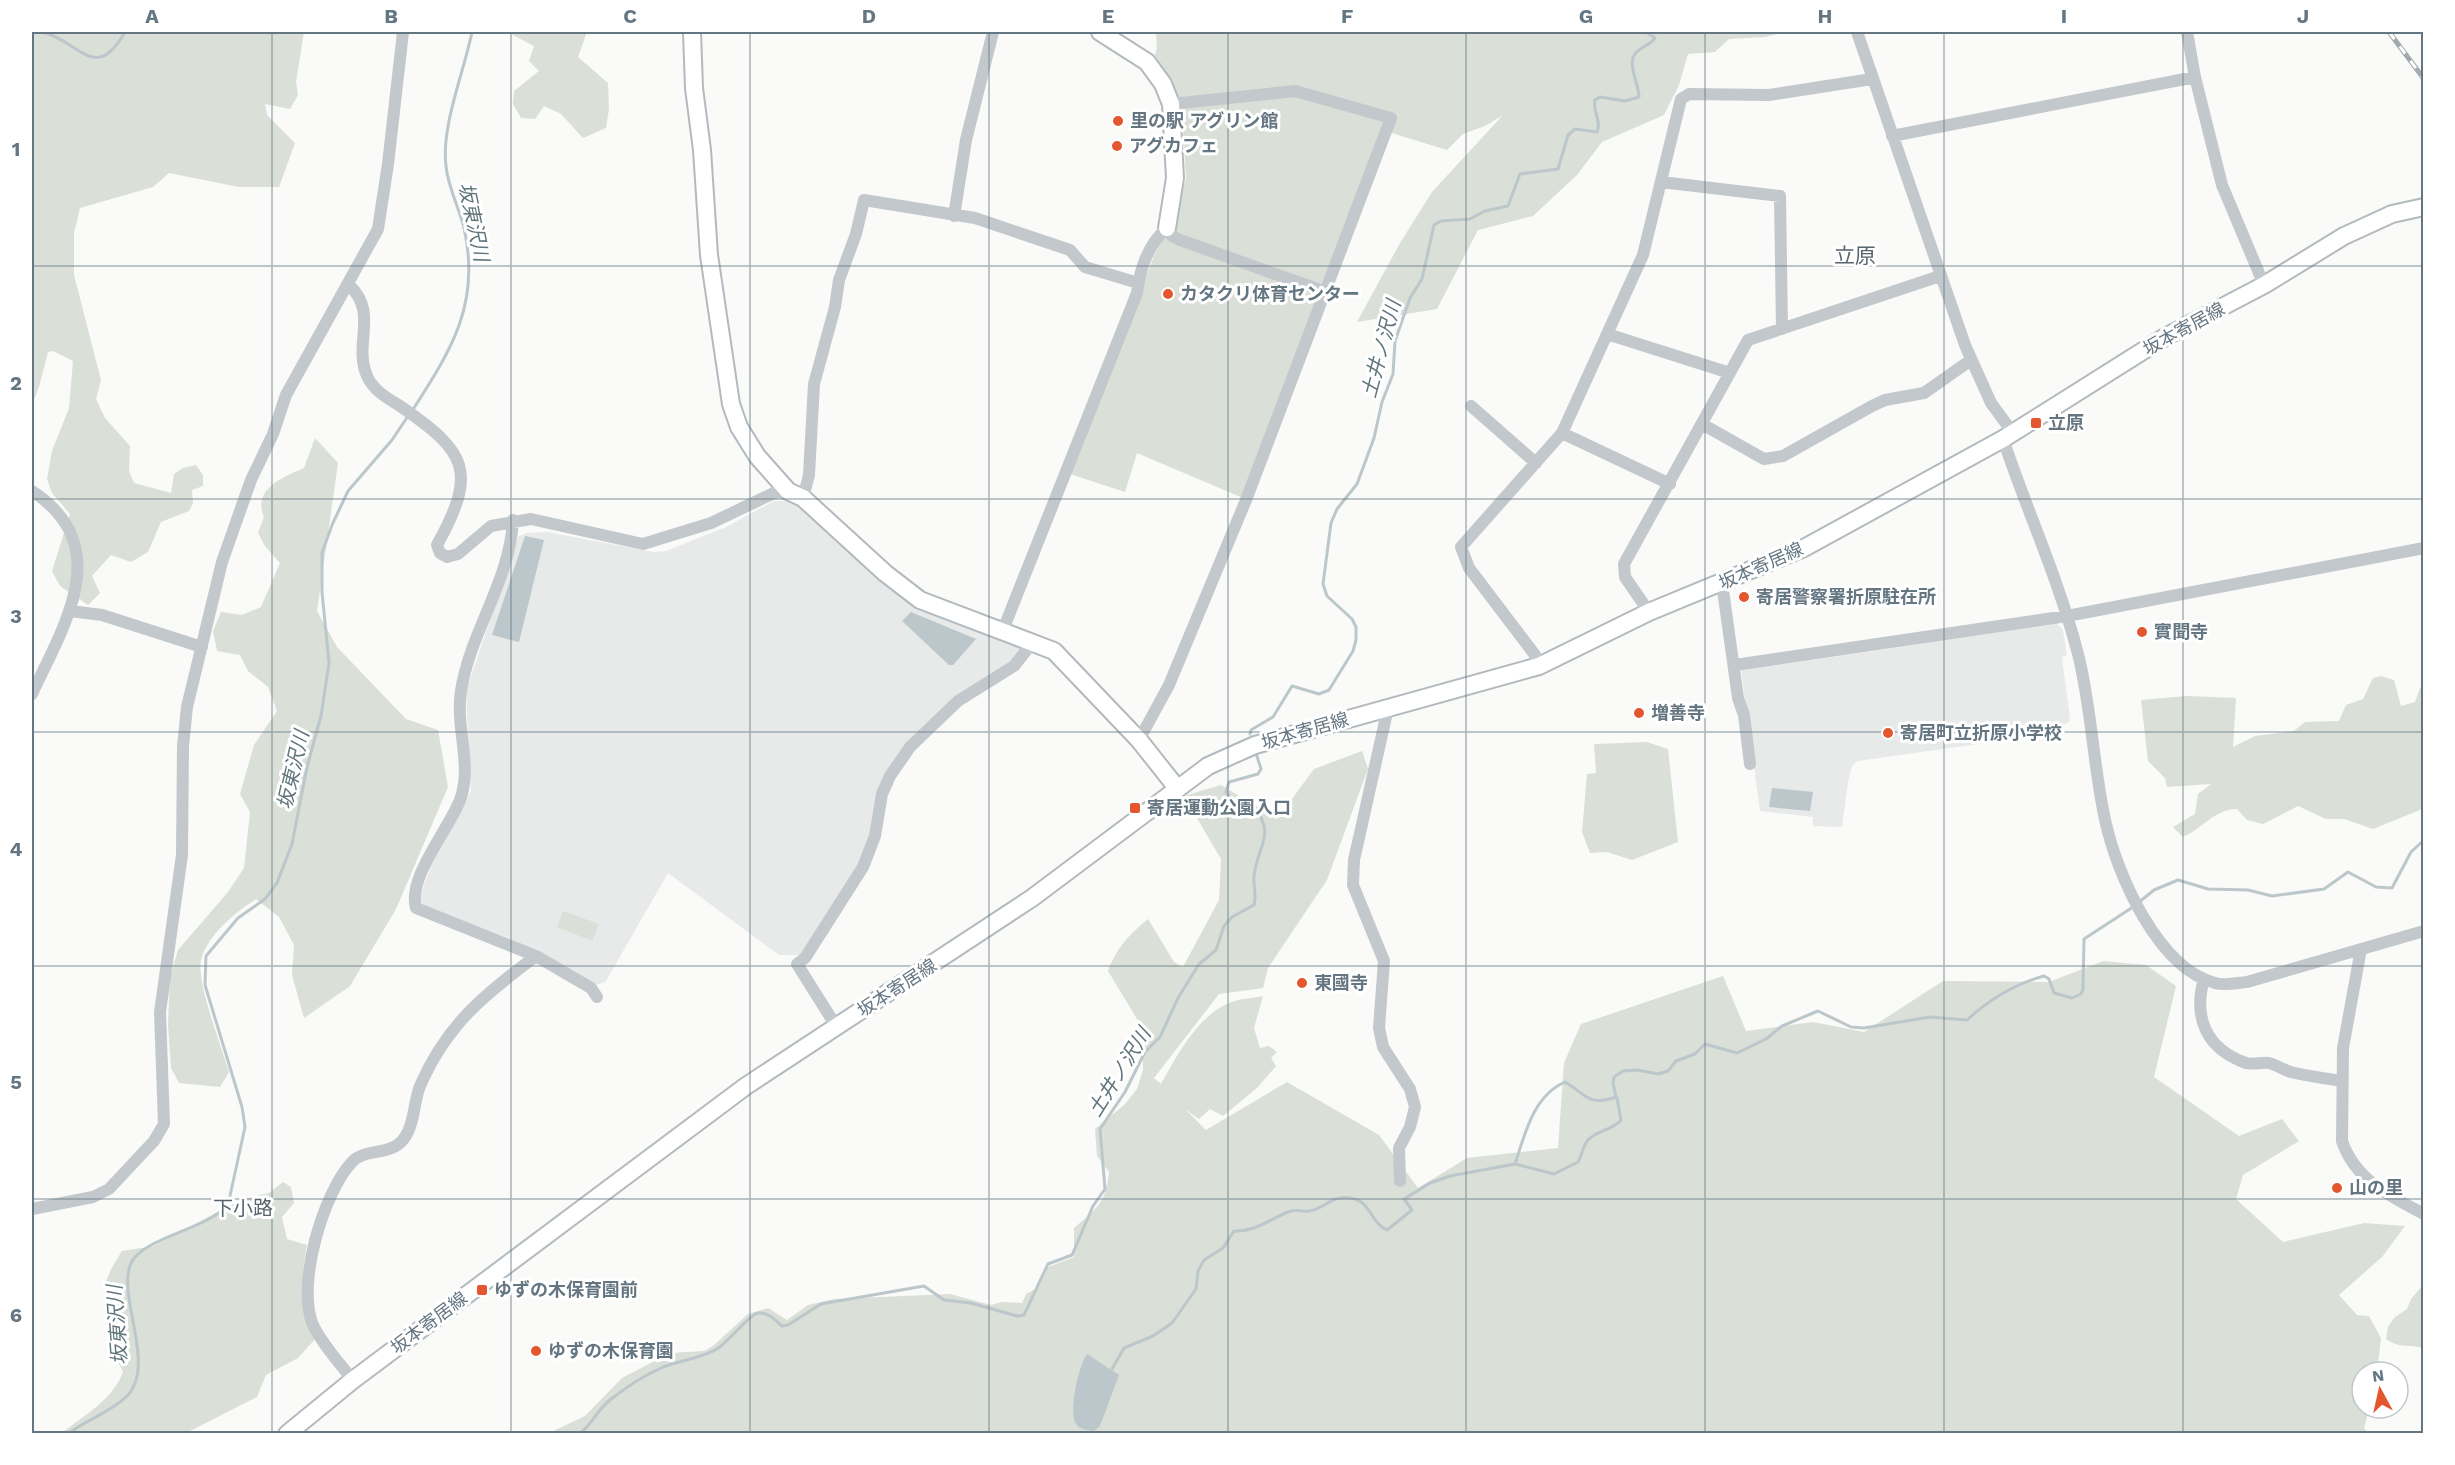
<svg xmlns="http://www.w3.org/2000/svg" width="2455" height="1465" viewBox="0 0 2455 1465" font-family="'Work Sans','Noto Sans JP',sans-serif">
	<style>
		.built { fill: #e8e9e9 }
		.green { fill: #dadfd7 }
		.water { fill: #bbc7cb }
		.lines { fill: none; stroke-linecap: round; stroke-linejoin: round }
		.stream { stroke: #bbc7cb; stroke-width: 3 }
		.secondary-casing { stroke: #b3babf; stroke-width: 20 }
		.street { stroke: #c3c8cc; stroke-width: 12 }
		.secondary { stroke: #fff; stroke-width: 16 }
		.rail-casing { stroke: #a2aab0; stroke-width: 5 }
		.rail { stroke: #fff; stroke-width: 3; stroke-dasharray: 9; stroke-linecap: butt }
		.grid { fill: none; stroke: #657683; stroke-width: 1.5; stroke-opacity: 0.55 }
		.poi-dot { fill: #e4572e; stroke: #fff; stroke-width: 2 }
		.labels { text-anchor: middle; stroke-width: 6; stroke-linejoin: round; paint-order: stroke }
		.poi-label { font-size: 18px; font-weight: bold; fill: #657683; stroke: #fff; text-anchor: start }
		.street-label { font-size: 18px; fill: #657683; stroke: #fff }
		.water-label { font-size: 20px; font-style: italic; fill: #60757c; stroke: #fff }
		.neighbourhood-label { font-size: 20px; fill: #57646e; stroke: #fff }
		.quarter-label { font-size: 21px; fill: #57646e; stroke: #fff }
		.neatline { fill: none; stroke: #657683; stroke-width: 2 }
		.grid-label { font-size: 20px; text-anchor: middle; font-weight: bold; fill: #657683 }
	</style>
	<rect width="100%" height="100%" fill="#fafaf8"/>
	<path class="built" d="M774 501H801L900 593 1021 645V651L1010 664 901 751 862 859 803 955H779L668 873 606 981 597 985 516 941 424 906 419 899 433 861 471 791 466 691 518 537 526 533 547 532 654 552 666 551 726 527Z
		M2055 621 2063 630 2067 655 2062 657 2070 719 2068 723 1985 743 1858 761 1852 766 1848 782 1842 827 1813 826V817L1760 811 1741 670 1889 649Z"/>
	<path class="green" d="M32 32H304L296 82 298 95 290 109 265 104 267 115 295 143 279 187H239L169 173 153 187 80 208 74 233V275L101 380 96 399 105 418 130 446 129 471 134 483 171 493 174 474 183 468 196 465 203 475V486L192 490 193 503 189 511 161 522 148 552 131 562 111 555 92 576 100 593 88 605 60 586 52 571 70 514 52 493 47 479 52 451 69 408 73 361 53 351 48 352 39 387 32 405Z
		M507 32H587L578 57 608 83 609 109 606 128 583 138 561 114 544 106 535 119 521 118 513 104 514 91 539 71 529 61 534 46Z
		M1156 32H1785L1765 37 1729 39 1715 52 1688 54 1679 85 1664 115 1602 142 1577 175 1533 216 1478 230 1437 309 1357 322 1400 243 1432 192 1503 115 1485 126 1463 134 1447 150 1385 131 1243 498 1137 453 1125 492 1070 474 1154 256 1178 207 1186 179 1182 116 1177 92 1155 55 1157 48Z
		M315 438 338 463 317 611 337 647 406 719 438 730 448 787 396 909 350 986 304 1018 292 975 294 945 279 917 256 899C235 913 208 934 201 960 196 982 222 1048 229 1072L220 1087 179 1083 171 1068 168 1025 170 977 178 950 228 892 244 868 250 812 240 794 254 745 277 711 268 687 248 671 240 655 217 651 213 631 221 612 242 615 261 607 280 563 265 546 258 533 264 517C252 489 283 477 304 468Z
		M2381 676 2394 680 2401 706 2415 702 2420 688 2423 687 2424 805 2420 810 2373 829 2344 819H2326L2298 806 2263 824 2247 820 2237 809C2213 810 2205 827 2183 837L2173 827 2195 814 2198 794 2211 784 2167 787 2165 778 2148 761 2141 700 2186 696 2236 698 2233 747 2255 736 2294 731 2305 722 2339 721 2346 705 2363 699 2373 678Z
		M1647 742 1668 749 1678 842 1632 860 1607 852 1590 853 1582 832 1587 774 1596 773 1594 744Z
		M1362 751 1368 769 1327 880 1268 968 1263 988 1219 994 1154 1078 1161 1084C1178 1054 1199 1012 1235 1001 1244 998 1254 998 1263 996L1254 1028 1260 1048 1269 1046 1277 1052 1271 1058 1276 1066 1257 1088 1223 1116 1210 1109 1199 1119 1185 1109 1206 1130 1287 1082 1379 1135 1418 1188 1467 1158 1558 1148 1564 1063 1581 1024 1723 976 1746 1031 1813 1022 1864 1032 1943 981 2049 982 2103 961 2146 965 2176 986 2154 1077 2239 1136 2282 1119 2299 1141 2243 1175 2236 1199 2283 1242 2364 1223 2405 1226 2382 1257 2339 1295 2357 1315 2369 1316 2381 1338 2377 1372H2362V1408H2369L2364 1429 2370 1433 547 1434 585 1416 622 1378 670 1353 704 1351 713 1346 748 1314 768 1308 787 1320 808 1305 834 1299 950 1294 991 1305 1002 1302 1022 1303 1026 1294 1039 1287 1048 1267 1074 1257V1228C1097 1209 1106 1202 1109 1172L1097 1156 1095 1129 1124 1105 1137 1089 1143 1070V1029L1108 971C1117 947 1129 935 1148 919L1174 962 1183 967 1219 900 1221 859 1184 796 1221 785 1277 819 1314 769Z
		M563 911 599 924 592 941 557 927Z
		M283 1182 291 1187 294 1203 282 1217 287 1239 307 1245C299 1285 304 1300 316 1338L298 1358 266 1375 257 1397 186 1433 61 1434C85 1414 112 1401 123 1372L115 1356 104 1287 111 1269 122 1251 154 1246 240 1200 269 1193Z
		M2423 1285V1348C2409 1344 2400 1349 2386 1339L2388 1327 2394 1318 2407 1309 2411 1299Z"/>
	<path class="water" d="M525 536 544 540 519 642 492 635Z
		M911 612 976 639 953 665H949L902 621Z
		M1772 788 1813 792 1810 811 1769 807Z
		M1087 1354 1119 1375 1100 1426 1094 1431C1088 1430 1080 1430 1076 1424 1068 1412 1079 1365 1087 1354Z"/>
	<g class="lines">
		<path class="stream" d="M42 32C79 40 95 85 125 32
			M412 411C452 349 481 303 464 228 459 207 448 188 446 166 441 126 464 72 472 32
			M1250 734 1251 730 1273 717 1292 686 1319 694 1329 690 1353 651 1356 640V627L1352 619 1327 596 1323 584 1331 523 1337 509 1357 484 1374 438 1382 402 1393 374 1395 341 1410 298 1422 279 1434 225 1441 221 1470 219 1485 211 1508 206 1520 174 1558 169 1568 135 1575 129 1597 132C1602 121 1592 111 1595 100L1600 97 1625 101 1639 97C1639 85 1627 63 1635 54 1640 47 1649 46 1655 38L1646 32
			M2138 903 2154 890 2178 880 2208 889 2248 890 2272 896 2324 889 2348 872 2376 887 2392 888 2411 852 2424 840
			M1515 1164 1554 1174 1578 1162C1582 1155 1583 1145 1588 1140 1596 1130 1612 1131 1621 1120L1617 1098
			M1112 1369 1124 1348 1153 1336 1172 1323 1196 1289 1198 1271 1204 1260 1223 1248 1234 1231C1257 1232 1270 1218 1291 1211 1298 1209 1303 1212 1309 1211 1326 1209 1333 1191 1358 1200 1370 1205 1373 1224 1387 1230L1412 1210 1404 1199 1430 1183 1450 1176 1515 1164C1525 1134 1533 1096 1565 1082 1586 1094 1588 1107 1616 1097L1613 1083 1614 1077 1623 1071 1637 1070 1658 1074 1668 1071 1676 1061 1695 1054 1705 1044 1737 1053 1766 1039 1782 1026 1818 1011 1851 1027 1864 1028 1930 1017 1967 1020C1990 999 2014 984 2044 976L2049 979 2054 993 2072 998 2081 994 2083 989 2084 939 2133 907
			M68 1434C86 1420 109 1413 126 1397 158 1366 116 1297 131 1263 143 1238 207 1229 228 1205L245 1127 242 1107 205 985 206 956 238 918 265 899 277 883 292 844 307 767 321 716 329 663 322 592V553L332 525 348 491 392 440 408 416
			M579 1434C592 1425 597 1410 610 1400 625 1388 643 1376 661 1368 679 1360 700 1359 717 1349 727 1343 750 1314 758 1313 768 1312 775 1320 782 1326L788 1325 821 1304 924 1286 944 1300 971 1303 1017 1316 1024 1315 1048 1264 1072 1255 1093 1206 1105 1189 1100 1129 1125 1092 1145 1052 1160 1037 1178 998 1199 964 1216 950 1224 926 1232 917 1254 905C1257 895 1253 886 1254 876 1258 843 1276 838 1254 805L1232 800 1226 792 1229 782 1258 774 1261 769 1256 753"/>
		<g class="secondary-casing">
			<path id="secondary" d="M692 32 694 88 702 150 709 255 731 404 739 427 757 456 788 491 803 498 885 573 920 600 1054 651 1139 740 1177 788
				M1100 32 1147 62 1163 84 1171 104 1175 178 1167 228
				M287 1434 353 1380 746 1086 1032 898 1208 766 1255 745 1539 666 1649 612 1804 548 2003 439 2165 337 2264 285 2344 236 2392 214 2424 207"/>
		</g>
		<path class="street" d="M1857 32 1965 345 1991 403 2013 433
			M2187 32 2195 77 2222 185 2264 285
			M1892 136 2195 77
			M1661 182 1780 196 1782 329
			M954 216 966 140 993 32
			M349 285C379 313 353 343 367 376 373 390 387 398 400 406 467 452 478 471 437 545L440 553 447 557 458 554 491 526 531 519 643 544 711 523 774 493 788 491
			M1607 334 1730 373
			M1471 406 1536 463
			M1702 424 1764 459 1783 456 1872 406 1885 400 1924 393 1971 360
			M1562 433 1670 484
			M2003 439C2027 511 2059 580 2078 654 2092 709 2093 768 2106 824 2118 876 2158 968 2215 983 2225 986 2236 983 2247 982L2424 931
			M32 491C116 546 64 625 32 694
			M803 498 809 475 814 384 835 307 839 280 856 234 864 200 975 218 1070 250 1085 267 1138 283
			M513 520C510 581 470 632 461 691 455 727 473 766 460 800 449 829 407 878 416 908L536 956 591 988 597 997
			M1722 583 1738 698 1744 715 1750 764
			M70 611 102 615 202 647
			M1649 612 1625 577 1624 564 1748 340 1940 276
			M1003 630 1137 293C1140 269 1148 244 1167 228L1172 236 1180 240 1326 292
			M1735 665 2067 616 2424 548
			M1539 666 1535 655 1469 568 1461 547 1562 433 1643 255 1681 99 1689 94 1769 95 1872 79
			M1388 708 1354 860 1353 885 1384 961 1379 1028 1383 1047 1410 1089 1415 1107 1410 1127 1399 1148 1400 1181
			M1139 740 1169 685 1246 500 1391 118 1295 91 1171 104
			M2361 949 2343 1048 2342 1141C2355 1180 2390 1196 2424 1214
			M2204 979C2193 1017 2206 1049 2246 1063 2254 1065 2262 1062 2269 1063 2277 1065 2283 1070 2291 1072 2307 1076 2324 1078 2341 1081
			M836 1026 797 964 805 958 863 867 875 836 882 794 890 776 910 747 958 701 1014 666 1033 642
			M32 1209 93 1197 109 1189 154 1141 164 1124 160 1012 182 855 183 746 187 707 222 562 251 480 273 434 286 395 378 229 388 164 403 32
			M353 1380C340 1364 322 1344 313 1325 296 1285 323 1193 352 1162 364 1149 388 1155 401 1142 415 1128 413 1103 420 1086 447 1024 484 995 536 956"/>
		<use href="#secondary" class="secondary"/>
		<g class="rail-casing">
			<path id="rail" d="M2389 32 2424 79"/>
		</g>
		<use href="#rail" class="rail"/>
	</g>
	<path class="grid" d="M272 32V1434M511 32V1434M750 32V1434M989 32V1434M1228 32V1434M1466 32V1434M1705 32V1434M1944 32V1434M2183 32V1434M32 266H2424M32 499H2424M32 732H2424M32 966H2424M32 1199H2424"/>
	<g class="poi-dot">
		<circle cx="1118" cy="121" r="6"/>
		<circle cx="1117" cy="146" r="6"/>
		<circle cx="1168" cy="294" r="6"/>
		<rect x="2030" y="417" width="12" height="12" rx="3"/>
		<circle cx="1744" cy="597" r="6"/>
		<circle cx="2142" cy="632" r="6"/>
		<circle cx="1639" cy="713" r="6"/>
		<circle cx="1888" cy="733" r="6"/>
		<rect x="1129" y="802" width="12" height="12" rx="3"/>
		<circle cx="1302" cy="983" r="6"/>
		<circle cx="2337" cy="1188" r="6"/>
		<rect x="476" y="1284" width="12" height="12" rx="3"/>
		<circle cx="536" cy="1351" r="6"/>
	</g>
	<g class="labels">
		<g class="poi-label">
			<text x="1130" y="127">里の駅 アグリン館</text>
			<text x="1129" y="152">アグカフェ</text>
			<text x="1180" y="300">カタクリ体育センター</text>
			<text x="2048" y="429">立原</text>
			<text x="1756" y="603">寄居警察署折原駐在所</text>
			<text x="2154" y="638">實聞寺</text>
			<text x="1651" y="719">増善寺</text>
			<text x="1900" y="739">寄居町立折原小学校</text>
			<text x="1147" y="814">寄居運動公園入口</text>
			<text x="1314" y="989">東國寺</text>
			<text x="2349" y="1194">山の里</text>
			<text x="494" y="1296">ゆずの木保育園前</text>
			<text x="548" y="1357">ゆずの木保育園</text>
		</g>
		<g class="street-label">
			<text transform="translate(2184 329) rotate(-29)" y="6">坂本寄居線</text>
			<text transform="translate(1761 566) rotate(-24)" y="6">坂本寄居線</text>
			<text transform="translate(1305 731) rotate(-16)" y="6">坂本寄居線</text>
			<text transform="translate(897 988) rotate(-33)" y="6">坂本寄居線</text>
			<text transform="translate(429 1323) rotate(-37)" y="6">坂本寄居線</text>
		</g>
		<g class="water-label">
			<text transform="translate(474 222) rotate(78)" y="7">坂東沢川</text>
			<text transform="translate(1381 349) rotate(-75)" y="7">土井ノ沢川</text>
			<text transform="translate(293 770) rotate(-77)" y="7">坂東沢川</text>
			<text transform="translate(1119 1072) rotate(-58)" y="7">土井ノ沢川</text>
			<text transform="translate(117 1325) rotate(-94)" y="7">坂東沢川</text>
		</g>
		<g class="neighbourhood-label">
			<text x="243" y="1215">下小路</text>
		</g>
		<g class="quarter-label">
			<text x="1855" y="263">立原</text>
		</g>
	</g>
	<rect width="2455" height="1465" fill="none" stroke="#ffffff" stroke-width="66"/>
	<g transform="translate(2380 1390) rotate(352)"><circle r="28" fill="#ffffff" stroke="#c1c8cd" stroke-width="1.5"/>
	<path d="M0-4.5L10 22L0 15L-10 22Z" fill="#e4572e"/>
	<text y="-9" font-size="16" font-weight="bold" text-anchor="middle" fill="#657683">N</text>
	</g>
	<rect x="33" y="33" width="2389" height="1399" class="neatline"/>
	<g class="grid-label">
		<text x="152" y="23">A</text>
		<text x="391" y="23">B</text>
		<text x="630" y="23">C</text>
		<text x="869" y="23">D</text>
		<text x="1108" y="23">E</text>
		<text x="1347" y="23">F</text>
		<text x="1586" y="23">G</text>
		<text x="1825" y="23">H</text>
		<text x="2064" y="23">I</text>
		<text x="2303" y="23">J</text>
		<text x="16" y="156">1</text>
		<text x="16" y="390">2</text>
		<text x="16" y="623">3</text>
		<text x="16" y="856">4</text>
		<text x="16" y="1089">5</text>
		<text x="16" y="1322">6</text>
	</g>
</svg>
